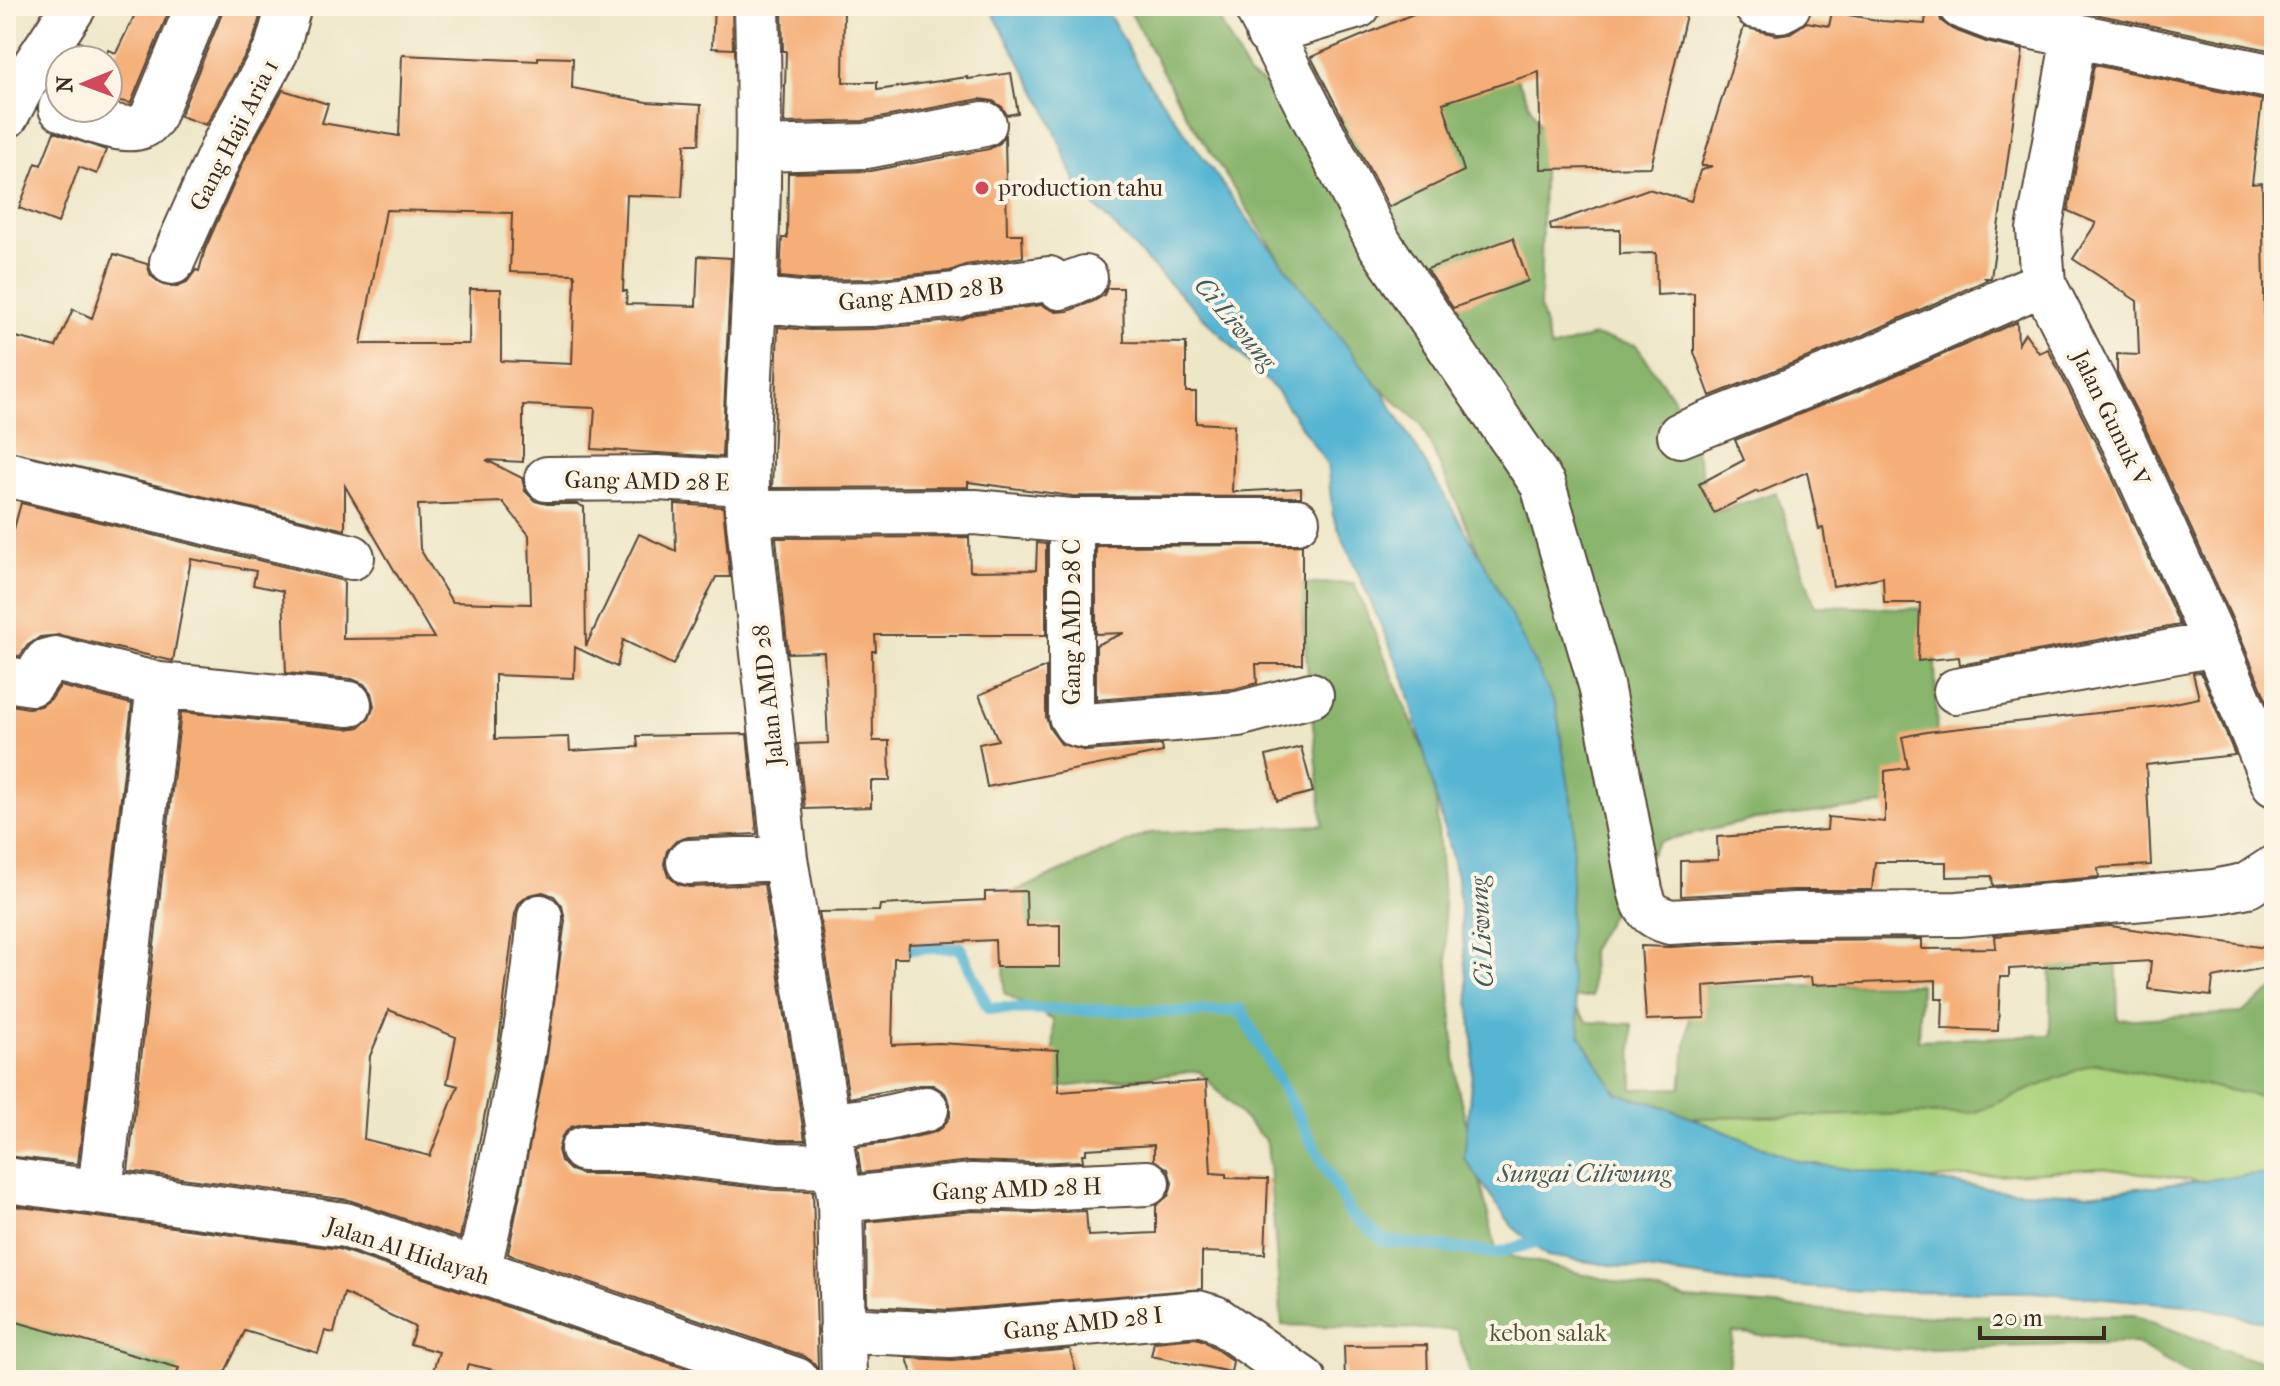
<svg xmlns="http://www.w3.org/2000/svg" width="2280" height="1386" viewBox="0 0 2280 1386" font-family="'IM FELL French Canon',serif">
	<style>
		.green { fill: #abd27c; stroke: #737e4d; stroke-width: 2 }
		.forest { fill: #88b46c; stroke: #626f45; stroke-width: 2 }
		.water { fill: #54b5d3; stroke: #487078; stroke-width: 2 }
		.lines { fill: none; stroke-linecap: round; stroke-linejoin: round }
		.stream { stroke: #54b5d3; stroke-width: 12 }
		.building { fill: #f5ae77; fill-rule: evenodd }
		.street-casing { stroke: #564637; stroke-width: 48 }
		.street { stroke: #fff; stroke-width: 44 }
		.poi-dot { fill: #d1495b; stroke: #fcf5e5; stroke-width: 3 }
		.labels { text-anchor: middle; stroke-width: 8; stroke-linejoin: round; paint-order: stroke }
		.street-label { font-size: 24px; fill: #3b2a1e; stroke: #fcf5e5 }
		.poi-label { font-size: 24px; fill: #3b2a1e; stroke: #fcf5e5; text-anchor: start }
		.park-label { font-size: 24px; fill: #575436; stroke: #fcf5e5 }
		.water-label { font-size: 26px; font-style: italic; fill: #445b5d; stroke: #fcf5e5 }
	</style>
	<rect width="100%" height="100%" fill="#fcf5e5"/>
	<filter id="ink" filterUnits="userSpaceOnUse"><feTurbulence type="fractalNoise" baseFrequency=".0125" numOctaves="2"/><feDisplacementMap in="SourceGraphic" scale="16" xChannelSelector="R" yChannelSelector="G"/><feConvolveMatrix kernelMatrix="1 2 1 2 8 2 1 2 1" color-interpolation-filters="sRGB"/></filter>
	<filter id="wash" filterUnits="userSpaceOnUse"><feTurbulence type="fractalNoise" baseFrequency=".006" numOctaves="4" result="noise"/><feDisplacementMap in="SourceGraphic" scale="32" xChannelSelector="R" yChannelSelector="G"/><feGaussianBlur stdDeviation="1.8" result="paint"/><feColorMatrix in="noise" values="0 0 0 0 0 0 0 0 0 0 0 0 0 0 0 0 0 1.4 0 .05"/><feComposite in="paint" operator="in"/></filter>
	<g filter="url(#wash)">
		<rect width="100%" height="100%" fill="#ede6c7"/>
		<path class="green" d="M2093 1063 2274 1099V1190L2102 1168 1747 1191 1636 1119 1973 1113Z"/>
		<path class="forest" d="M1127 6H1212L1249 76 1334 117 1509 62 1544 134 1540 308 1551 349 1593 336 1636 345 1686 417 1714 513 1776 492 1815 606 1934 609 1938 798 1753 820 1659 842 1619 901 1591 949 1592 996 1567 999 1588 1022 1632 1024 1633 1089 1681 1088 1693 986 1920 984 1918 1040 2050 1035 2051 939 2116 935 2118 1020 2242 1013 2274 989V1099L2094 1063 1973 1113 1636 1119 1616 1090 1567 1056 1486 568 1421 424 1365 374 1313 310 1185 113Z
			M1354 583 1434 776 1457 1084 1497 1253 1687 1299 1899 1316 2134 1315 2244 1357 2274 1363V1380H2198L2135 1343 1899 1350 1733 1332 1726 1380H1472L1457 1330 1282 1325 1267 1142 1199 1071 1055 1088 1053 1020 1004 993 1005 896 1149 833 1323 825 1299 584Z
			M128 1276 200 1380H6V1311Z"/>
		<path class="water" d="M989 6H1104L1144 76 1247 218 1383 392 1485 564 1556 706 1574 819 1568 959 1581 1037 1616 1093 1660 1105 1800 1162 1999 1190 2087 1194 2256 1174 2274 1175V1324L2198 1306 2033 1292 1865 1291 1740 1283 1547 1256 1513 1227 1464 1158 1474 1050 1457 877 1405 680 1333 516 1327 464 1275 389 1154 268 1078 188 1046 109Z"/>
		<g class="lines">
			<path class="stream" d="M911 949 960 947 988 1008 1187 1012 1241 1010 1350 1213 1384 1241 1497 1253 1546 1239"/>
		</g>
		<g id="blocks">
			<path class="building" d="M139 6H171L131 103 108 99V60H68L80 42 106 55 108 50 116 53Z
				M222 6H263L253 41 206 125 180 116 221 16Z
				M714 6H732L733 49 712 48Z
				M782 6H844L843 82H877V90L968 77V79L1011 73 1018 113 1007 115 1002 107 993 101 980 99 863 121 784 123 786 51H783Z
				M1432 6H1688L1651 167 1541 169 1539 72 1443 103 1464 171 1389 207 1311 57Z
				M1927 6H1937L1941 21 1952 29 1986 42 2023 50 1991 278H1985L1987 280 1861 336 1710 396 1694 352V293L1657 295 1656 253 1620 254V229L1551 230 1550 224 1648 189 1691 201 1700 171 1712 166H1701L1744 27 1776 35 1790 33 1807 22 1829 26 1832 12 1882 21 1925 24Z
				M2096 6H2274V51L2095 14Z
				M402 55 538 61V57L573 58 572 88 647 102 701 105 699 144H685L682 197 627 195 623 291H627L626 304 696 306 698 256 731 258 722 457 592 449 595 408 523 405V462L486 460 522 478 525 491 535 501 547 504H577L584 507 586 646 639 534 676 551 675 504 723 507 730 577H716L673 665 623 640 617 667 575 647 574 678 495 675V739L569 737 570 751 638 747 637 736 747 734 757 834 688 837 676 841 667 851 664 864 668 876 678 884 689 887 764 884 805 1140H779L647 1124H583L571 1127 562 1136 558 1150 561 1161 570 1170 582 1174H642L774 1190 813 1191 818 1370 814 1363 804 1356 508 1254 547 1056 565 920 562 906 554 896 543 892 529 895 519 903 515 914 498 1048 460 1238 349 1200 128 1171 181 712 347 729 359 727 369 719 374 706 371 693 364 684 352 679 286 673 283 591 253 585 256 571 191 559 173 661 60 635 40 637 27 646 20 656 6 655V535L12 536 21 503 344 581 343 639 434 638 345 486V530L6 450V379L16 337 56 347 73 309 92 318 114 254 147 264 151 276 163 285 175 287 187 282 196 270 199 271 205 249 247 154 283 90 328 104 322 123 399 136ZM386 210 512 213 510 272 574 274 575 277 572 364 501 361V289H470L469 344H361ZM503 502 529 535 531 604 452 602 420 549 418 505ZM389 1010 456 1037 447 1083 458 1086 430 1156 364 1139 370 1056Z
				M2094 65 2262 100 2252 184 2262 183 2265 338 2274 335V719L2239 634 2148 434 2117 373V354L2139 355 2137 301 2073 259 2096 223 2068 211Z
				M54 132 106 150 97 174 79 167 58 223 19 208 36 163 41 165Z
				M1005 136 1007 234H1022L1023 257 965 265 950 271 870 279 811 280 780 277 782 238H787L788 173 870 171 989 149 1000 143Z
				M1513 238 1528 281 1453 308 1427 269Z
				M1107 288H1123L1124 342 1186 343V392H1196V423L1234 425 1232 492 1301 488V497L1072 496 968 482V487L772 488 778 327 810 330 873 329 960 320 975 314 1042 305 1056 312 1068 311 1094 301 1104 295Z
				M2017 322 2018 344 2025 333 2039 353 2048 349 2102 455 2180 625 1960 665 1959 657 1918 661 1920 603H1884L1883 577 1833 586 1823 528 1819 529 1807 472 1758 493 1757 491 1714 513 1699 484 1744 460 1735 440 1880 382Z
				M969 537 970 571 1036 570 1037 543 1046 544V635H875L876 651H872L873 741H889L890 781H871V807L805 809 798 744 828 743 824 652 788 653 776 538Z
				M1302 545V664H1256L1257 683 1234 689 1096 700V645L1124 633 1096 634V546Z
				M1046 667V717L1050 729 1061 744 1086 751 1162 745 1163 752 987 787 979 744 998 740 979 695Z
				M2201 672 2235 755 2146 765 2151 865 2098 868 2099 877 1993 886 1992 876 1946 877V862H1875L1872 890H1793L1681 896V861L1718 860 1717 837 1827 830 1828 817 1885 822V771L1908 768 1902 737 1926 732 2160 706 2199 698 2193 673Z
				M60 686 132 704 78 1164 6 1156V704L28 708 41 706 52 698Z
				M1301 747 1313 792 1277 801 1266 756Z
				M1026 891 1027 926 1060 925V967H996L995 940 909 944 908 958H894L892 1045 939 1043 1058 1050 1059 1092 1206 1081 1211 1173 1226 1174V1178L1268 1179 1265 1254 1202 1252V1289L949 1310 867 1306 866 1222 973 1211 1035 1213 1086 1211 1088 1236 1156 1233V1206L1169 1195 1172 1183 1168 1169 1154 1160V1145L1086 1149V1154H1082L1083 1161 1034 1163 970 1161 861 1173 857 1147 887 1143 932 1133 942 1128 950 1117V1104L945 1093 933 1085H920L849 1098 819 912 879 911 880 905 985 900V892Z
				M2110 926 2274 949V966L2213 978 2211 996 2148 989 2151 961 2009 969V977H2000L1998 1031 1942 1029 1943 999H1936V980L1812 985 1811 977 1704 986 1705 1018 1646 1020 1641 946 1671 947 1795 940 1922 939V949L1996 948 1995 936Z
				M6 1205 339 1249 719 1380H536L468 1364 463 1380H430L439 1352 410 1344 415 1327 344 1293 334 1333 325 1331 318 1353 245 1331 221 1380H174L179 1368 6 1319Z
				M1196 1338 1204 1341 1233 1361 1231 1372 1151 1356 1154 1342Z
				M1427 1345 1428 1380H1345L1344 1346Z
				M1070 1349 1078 1380H914L907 1358 952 1360Z"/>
		</g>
	</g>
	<g filter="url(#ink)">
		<use href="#blocks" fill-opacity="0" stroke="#564637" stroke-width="2"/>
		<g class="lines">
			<g class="street-casing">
				<path id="street" d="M757 6C760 104 759 201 754 299 751 371 744 442 748 513L785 858 840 1200 844 1380
					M1256 6 1379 243 1543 485 1601 685 1640 890C1645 910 1650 916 1670 922L1794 915 1958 914 2214 892 2248 885 2274 868
					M1756 6 1780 10 1788 6
					M1961 6 1995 19 2274 77
					M1268 33 1358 6
					M2074 37 2039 230 2043 283 2125 444 2216 644 2274 784
					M61 108C80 116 122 135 142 126 146 125 149 121 152 118L198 6
					M6 116 26 79 74 6
					M760 149 866 146 984 124
					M172 262 225 143 276 51 289 6
					M754 299 810 305 872 304 957 295 968 290 1049 279 1060 287 1085 278
					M1680 435 1871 359 2043 283
					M6 474 352 557
					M547 479 657 478 746 483
					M748 513 975 512 1071 521H1297
					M1071 521V716L1076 724 1085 726 1238 714 1311 695
					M6 679 32 683 47 661 55 659 159 685 349 704
					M1956 691 2216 644
					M689 862 785 858
					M829 1125 882 1119 926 1109
					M583 1149H644L777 1165 835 1166
					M6 1180 345 1225 796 1380
					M100 1191 159 685
					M840 1200 972 1186 1034 1188 1147 1183
					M478 1272C505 1152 529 1041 540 917
					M842 1330 950 1335 1198 1313 1215 1318 1304 1380"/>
			</g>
			<use href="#street" class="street"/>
		</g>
	</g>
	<circle class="poi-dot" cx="982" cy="188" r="8"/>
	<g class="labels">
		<g class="street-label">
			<text transform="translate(234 135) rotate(-63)" y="8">Gang Haji Aria 1</text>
			<text transform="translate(921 294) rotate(-6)" y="8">Gang AMD 28 B</text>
			<text transform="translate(2111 418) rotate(64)" y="8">Jalan Gunuk V</text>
			<text transform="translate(647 481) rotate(1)" y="8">Gang AMD 28 E</text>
			<text transform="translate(1072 622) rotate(-90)" y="8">Gang AMD 28 C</text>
			<text transform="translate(768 695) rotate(-96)" y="8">Jalan AMD 28</text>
			<text transform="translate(1017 1189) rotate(-2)" y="8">Gang AMD 28 H</text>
			<text transform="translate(408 1251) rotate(18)" y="8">Jalan Al Hidayah</text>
			<text transform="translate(1083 1323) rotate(-6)" y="8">Gang AMD 28 I</text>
		</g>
		<g class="poi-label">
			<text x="998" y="196">production tahu</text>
		</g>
		<g class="park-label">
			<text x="1548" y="1341">kebon salak</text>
		</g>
		<g class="water-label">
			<text transform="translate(1236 323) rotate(50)" y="9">Ci Liwung</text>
			<text transform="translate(1481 932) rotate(-93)" y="9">Ci Liwung</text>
			<text x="1584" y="1182">Sungai Ciliwung</text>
		</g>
	</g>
	<rect width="2280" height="1386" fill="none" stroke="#fcf5e5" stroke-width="32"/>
	<g transform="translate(84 84) rotate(269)"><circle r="38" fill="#fcf5e5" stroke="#afa495" stroke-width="2"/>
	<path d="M0-6L14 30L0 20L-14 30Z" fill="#d1495b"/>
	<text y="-12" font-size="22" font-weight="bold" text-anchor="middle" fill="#3b2a1e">N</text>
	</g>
	<path d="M1980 1326v12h124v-12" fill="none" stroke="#3b2a1e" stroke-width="4"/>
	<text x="1992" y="1326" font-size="24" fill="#3b2a1e" stroke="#fcf5e5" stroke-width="6" paint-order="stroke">20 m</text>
</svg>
